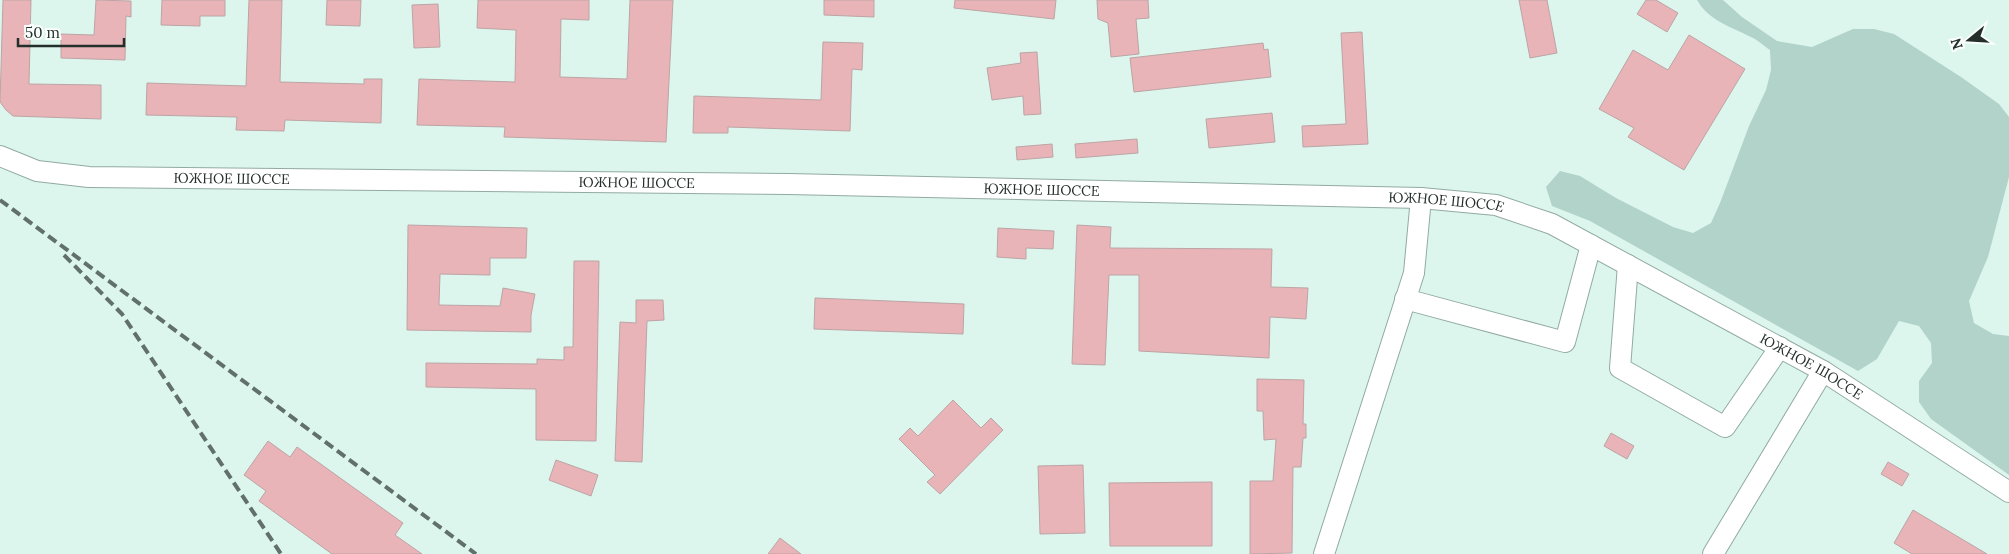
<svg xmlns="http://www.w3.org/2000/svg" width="2009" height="554" viewBox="0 0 2009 554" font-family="Lora,serif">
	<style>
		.green { fill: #b2d3ca }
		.building { fill: #e9b4b7; stroke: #bca4a5 }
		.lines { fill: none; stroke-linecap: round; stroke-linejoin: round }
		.minor-casing { stroke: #92aaa3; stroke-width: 22 }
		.minor { stroke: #fff; stroke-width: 20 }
		.rail { stroke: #61706b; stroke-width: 4; stroke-dasharray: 10 5; stroke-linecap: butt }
		.labels { text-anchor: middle; stroke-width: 4.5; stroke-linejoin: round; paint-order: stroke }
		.street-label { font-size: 14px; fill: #242e2b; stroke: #f9fefc }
	</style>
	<rect width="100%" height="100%" fill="#dcf6ee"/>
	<path class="green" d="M1697 0H1723L1742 17 1777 41 1812 47 1853 29H1874L1894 34 1961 77 1999 104 2009 117V177L1988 257 1969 301 1974 323 1993 334 2009 336V475L1931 419 1919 402V381L1932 363 1931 343 1919 326 1899 321 1877 359 1858 371 1590 221 1552 206 1546 187 1560 171 1580 176 1616 198 1673 227 1693 233 1711 223 1720 203 1749 126 1766 90 1771 70 1770 50C1764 46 1758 40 1751 37 1731 27 1708 20 1697 0Z"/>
	<path class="building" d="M3 0H31L29 84 101 85V119L13 116 6 110 0 102Z
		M96 0 131 1V17L126 16 125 60 61 58V34L94 35Z
		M162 0H225V16H200V26L161 25Z
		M249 0H282L280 82 364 84V79H382L381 123 285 120 284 131 236 130 237 117 146 115 147 83 246 86Z
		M327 0H361L360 26 326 25Z
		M478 0H589V20L561 19 560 77 627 79 630 0H673L666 142 504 137 505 127 417 125 419 79 515 82 516 30 477 28Z
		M824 0H874V17L824 15Z
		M955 0H1056L1054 19 954 8Z
		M1097 0H1148L1149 18 1136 19 1139 54 1111 57 1108 23 1098 19Z
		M1519 0H1547L1557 53 1530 58Z
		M1646 0H1656L1678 13 1667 32 1637 14Z
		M438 4 440 47 414 48 412 5Z
		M1362 32 1368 144 1303 147 1302 126 1346 124 1341 33Z
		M1689 35 1745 69 1684 170 1628 137 1634 128 1599 109 1633 50 1668 70Z
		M823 42 863 43 862 70 852 69 850 131 728 127V133H693L694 96 821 100Z
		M1263 43 1264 50 1268 49 1271 77 1134 92 1130 58Z
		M1037 52 1041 114 1024 115 1023 96 992 100 987 68 1021 63 1020 53Z
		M1272 113 1275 142 1209 148 1206 119Z
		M1137 139 1138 153 1076 158 1075 144Z
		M1052 144 1053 157 1017 160 1016 147Z
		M408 225 527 228 526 258H490V275L440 274 439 305 500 306 503 288 535 294 531 315V332L407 330Z
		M1077 225 1111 227 1110 248 1272 249 1271 287 1308 288 1306 319 1270 317 1269 358 1139 351V275H1109L1105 365 1072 364Z
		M998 228 1054 231 1053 249 1026 248V259L997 257Z
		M574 261H599L596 441 536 440V389L426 387V363L537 364V359L564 360V347H573Z
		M815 298 964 304 963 334 814 329Z
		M636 300H663L664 320 647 321 642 462 615 461 620 322 636 323Z
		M1257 379 1304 380 1303 424H1306V438H1303L1301 467H1293L1292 553 1250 554V481H1273L1276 439 1264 440 1263 411H1257Z
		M953 400 981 428 991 418 1003 430 940 494 927 482 935 475 899 439 910 428 918 436Z
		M1611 433 1634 446 1627 459 1604 446Z
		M268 441 290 457 297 447 403 523 395 535 422 554H332L259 501 266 491 244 475Z
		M556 460 598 475 591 496 549 480Z
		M1888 462 1909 474 1902 486 1881 474Z
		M1083 465 1085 533 1040 534 1038 466Z
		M1212 482V546H1110L1109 483Z
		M1913 510 1987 554H1912L1894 543Z
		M780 538 801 554H768Z"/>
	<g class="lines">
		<g class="minor-casing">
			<g id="minor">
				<path id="s1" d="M0 156 37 171 89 177 788 184 1421 198 1496 205 1552 224 1823 371 2009 492"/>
				<path d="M1628 265 1620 368 1725 427 1780 347"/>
				<path d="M1405 299 1565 342 1591 245"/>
				<path d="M1324 554 1414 273 1421 198"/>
				<path d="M1713 554 1823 371"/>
			</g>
		</g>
		<use href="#minor" class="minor"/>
		<path class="rail" d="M0 200 476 554
			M64 255 122 314 281 554"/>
	</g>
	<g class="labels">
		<g class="street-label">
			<text dy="5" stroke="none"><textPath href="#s1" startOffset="235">ЮЖНОЕ ШОССЕ</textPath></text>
			<text dy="5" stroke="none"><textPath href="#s1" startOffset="640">ЮЖНОЕ ШОССЕ</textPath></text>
			<text dy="5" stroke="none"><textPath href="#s1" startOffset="1045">ЮЖНОЕ ШОССЕ</textPath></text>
			<text dy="5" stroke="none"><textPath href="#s1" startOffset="1450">ЮЖНОЕ ШОССЕ</textPath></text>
			<text dy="5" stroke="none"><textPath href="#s1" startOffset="1855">ЮЖНОЕ ШОССЕ</textPath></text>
		</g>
	</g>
	<g transform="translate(1969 40) rotate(252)" stroke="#f9fefc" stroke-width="4" paint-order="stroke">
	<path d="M0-4L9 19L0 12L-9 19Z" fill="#242e2b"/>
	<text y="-8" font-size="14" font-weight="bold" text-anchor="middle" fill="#242e2b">N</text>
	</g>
	<path d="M18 38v8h106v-8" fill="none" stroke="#242e2b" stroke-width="2.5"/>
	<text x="25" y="38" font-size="15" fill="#242e2b" stroke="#f9fefc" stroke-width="4" paint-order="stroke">50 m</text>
</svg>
